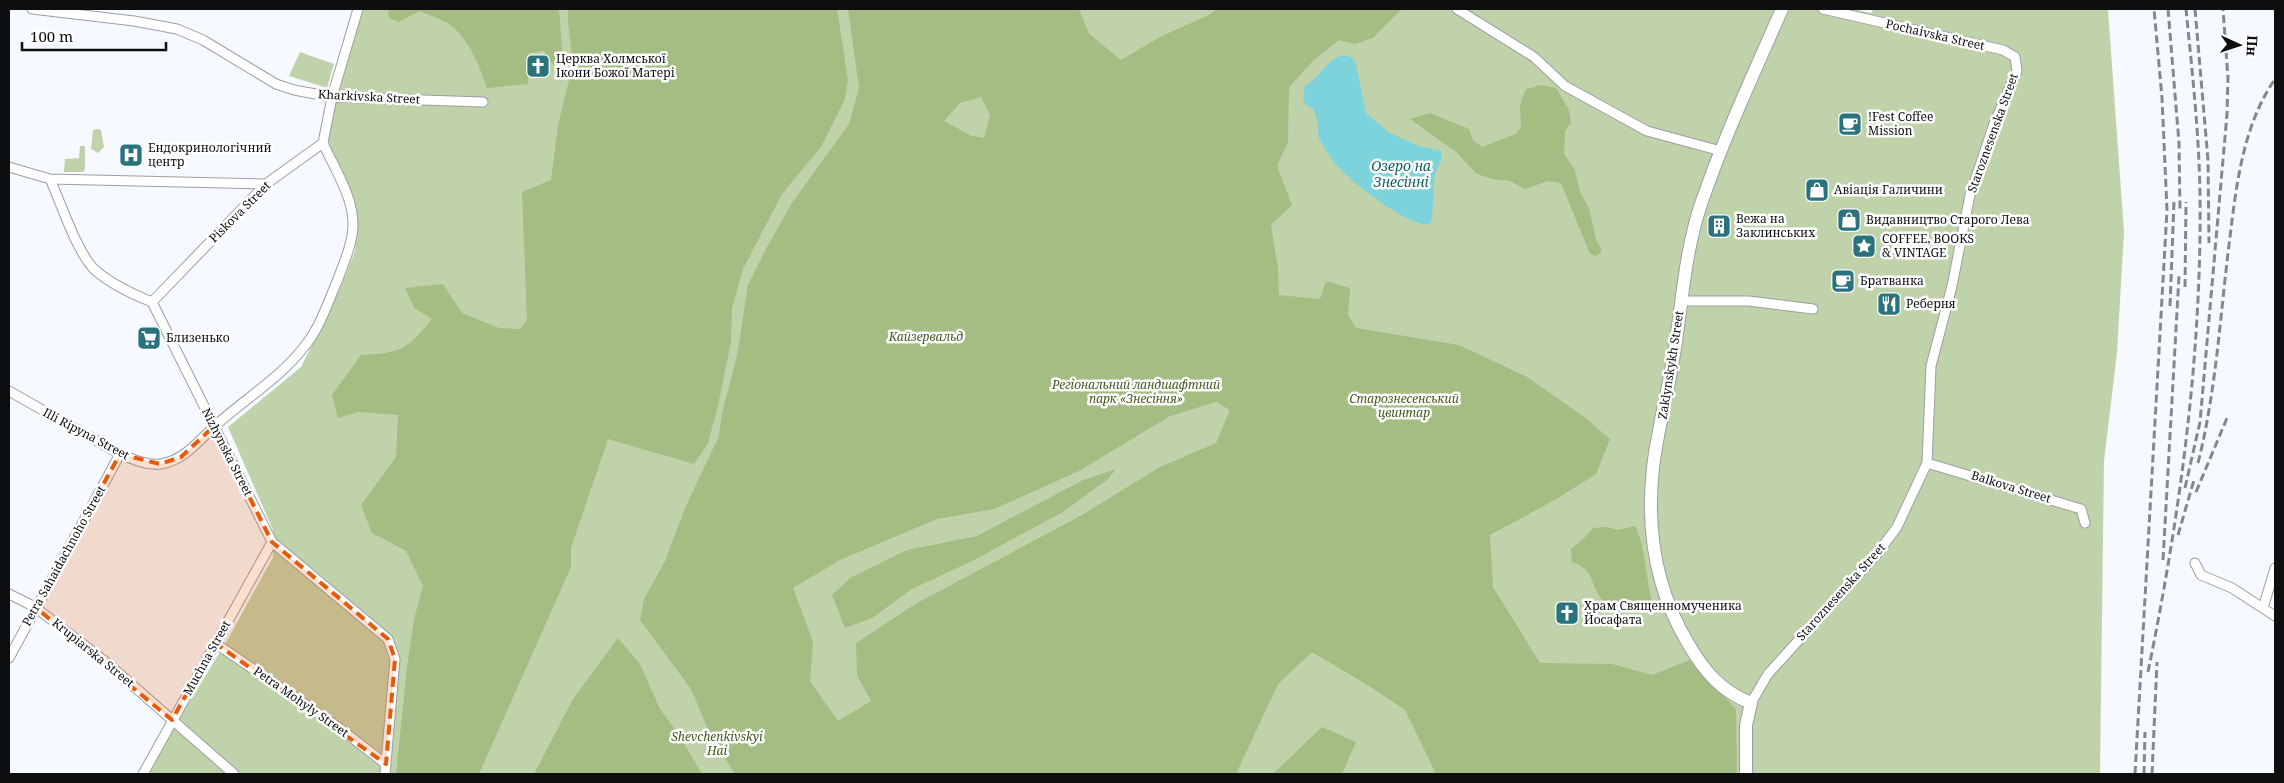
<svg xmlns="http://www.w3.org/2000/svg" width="2284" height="783" viewBox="0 0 2284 783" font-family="'Noto Serif',serif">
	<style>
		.green { fill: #c0d2aa }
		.forest { fill: #a3bd82; fill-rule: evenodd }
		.water { fill: #7cd3dc }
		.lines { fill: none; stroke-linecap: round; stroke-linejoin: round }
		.street-casing { stroke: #9b9ea3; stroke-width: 11 }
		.secondary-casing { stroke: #9b9ea3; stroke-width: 14 }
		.street { stroke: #fff; stroke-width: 9 }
		.secondary { stroke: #fff; stroke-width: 12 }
		.rail { stroke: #85878b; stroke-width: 3; stroke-dasharray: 8 4; stroke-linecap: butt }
		.marked { fill: #e8590c; fill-opacity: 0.2; stroke: #e8590c; stroke-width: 4; stroke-dasharray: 10 6; stroke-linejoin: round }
		.labels { text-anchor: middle; stroke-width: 5; stroke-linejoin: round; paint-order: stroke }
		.street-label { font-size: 12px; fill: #0d0e0f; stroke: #fff }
		.poi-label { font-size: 12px; fill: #0d0e0f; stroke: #fff; text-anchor: start }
		.park-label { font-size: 12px; font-style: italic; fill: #3f5618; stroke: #fff }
		.water-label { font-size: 14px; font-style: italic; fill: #115d63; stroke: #fff }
	</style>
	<rect width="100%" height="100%" fill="#f6f9ff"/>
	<path class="green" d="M360 9H1853L1871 13 1873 9H2108L2124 232 2117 353 2104 461 2100 774H148L182 714 228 639 273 557V530L228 427 301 367 339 291 355 251 358 218 328 139 339 86Z
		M300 52 334 64 327 88 289 76Z
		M97 129 101 130 104 147 98 153 91 149 93 130Z
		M80 146H85V169L83 172H64L65 159 79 158Z"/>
	<path class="forest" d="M388 9H559L563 62 553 65 544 51 529 53 528 84 487 88C480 68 472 46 456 30 447 20 431 16 419 11L399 22 389 18Z
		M568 9H837L848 80 845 99 821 147 782 194 743 269 732 308 731 342 717 410 708 443 694 464 608 439 571 548V567L479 774H396L407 668 414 619 423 586 406 551 372 533 361 505 396 457 398 415 358 412 338 418 332 395 361 355C401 353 407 350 432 319L414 308 405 288 443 284 462 313 499 328 520 329 527 320 522 192 551 180 558 125 573 64 568 23Z
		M848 9H1079L1089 34 1121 60 1162 36 1209 15 1217 9H1402L1373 38 1355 44 1339 40 1313 61 1289 87 1288 142 1277 166 1292 205 1271 225 1278 269 1279 295 1320 299 1326 281 1350 288 1348 315 1356 328 1459 345 1527 377 1583 416 1610 439 1596 474 1558 498 1490 535 1493 587 1540 663 1612 664 1652 675 1690 660 1736 709 1737 774H1436L1405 710 1369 686 1312 652 1278 684 1236 774H735L710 734 691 689 640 620 644 599 665 561 685 508 719 436 722 413 737 356 748 285 766 249 792 203 849 124 859 88ZM981 97 990 115 984 138 972 136 944 121 960 103ZM1216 402 1230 410 1216 443 1160 467 1082 515 917 603 856 643 857 675 871 701 838 721 810 681 813 642 793 588 840 560 937 519 994 509 1079 471 1170 416Z
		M1541 85 1556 88 1569 110 1571 123 1565 131 1564 154 1575 170 1580 192 1589 208 1596 240 1602 250 1597 256 1590 254 1561 183 1548 181 1525 189 1510 181 1492 179 1477 174 1456 152 1410 119 1430 113 1469 129 1473 140 1482 147 1516 134 1521 127 1520 105 1526 89Z
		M1116 469 1108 479 1063 512 974 560 912 589 872 618 845 628 832 595 850 578 907 550 977 536 1083 480Z
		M1635 526C1648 553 1645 584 1655 612 1632 607 1635 595 1610 609 1607 605 1603 602 1600 597 1589 580 1594 570 1572 562L1571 549 1585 537 1593 528 1607 527 1618 530Z
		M618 638 640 664 660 709 679 735 702 774H534L573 699Z
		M1322 727 1356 742 1342 774H1273Z"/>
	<path class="water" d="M1344 55 1353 58 1356 65 1366 113 1390 133 1419 146 1441 151C1443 160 1439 163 1436 171 1431 188 1435 206 1431 223 1415 233 1343 176 1333 161 1329 155 1322 145 1319 138 1317 130 1318 115 1312 108 1309 106 1305 105 1303 101L1305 86C1320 78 1327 58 1344 55Z"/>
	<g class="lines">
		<g class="street-casing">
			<path id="street" d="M32 9 134 21 177 29 203 40 276 84 294 90 332 97 483 102
				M1457 9 1534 57 1565 86 1647 131 1721 151
				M9 167 50 179 266 184
				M50 179C61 203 77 253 95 270 111 284 132 294 152 302L272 542 388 639 395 659 385 774
				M1682 301H1749L1813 309
				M152 302 266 184 323 143 332 97 358 9
				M9 391 120 454C132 459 148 466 161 464 185 460 199 440 216 425 245 399 280 378 304 347 320 328 328 302 338 279 344 262 353 243 353 224 353 196 334 168 323 143
				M1927 463 2081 509 2085 523
				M2195 563 2201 575 2232 588 2275 616
				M9 594 35 607 106 662 234 774
				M2263 608 2275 568
				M215 643 338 727 386 764
				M9 658 120 454
				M1751 703 1768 674 1877 554 1897 527 1927 463 1931 366 1952 286 1970 195 1994 124 2017 71 2015 57 2003 50 1823 9
				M143 774 272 542"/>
		</g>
		<g class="secondary-casing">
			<path id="secondary" d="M1746 774V725L1751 703C1722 692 1704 671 1689 645 1656 591 1646 531 1653 468 1657 432 1667 396 1673 360 1682 308 1684 254 1701 204 1724 137 1754 73 1782 9"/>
		</g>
		<use href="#street" class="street"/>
		<use href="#secondary" class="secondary"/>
		<path class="rail" d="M2168 9 2179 143 2180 211
			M2195 9 2208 160 2209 243
			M2185 287 2186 202
			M2170 306 2174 201
			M2198 463C2216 392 2220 317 2229 245 2236 188 2242 127 2275 79
			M2185 488 2200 422 2227 114 2228 78 2223 9
			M2196 492 2227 418
			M2178 535 2194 480
			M2163 560 2179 276
			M2148 672C2180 515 2202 354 2200 194 2199 132 2192 70 2186 9
			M2135 774 2167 210 2162 98 2154 9
			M2144 774 2145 732
			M2152 774 2157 662"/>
	</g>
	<path class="marked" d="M214 426 272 542 388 639 395 659 386 764 215 643 172 720 35 607 120 454 160 464 181 457Z"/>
	<defs>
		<g id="church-square" transform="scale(1.25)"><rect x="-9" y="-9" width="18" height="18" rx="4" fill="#2a737d" stroke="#fff"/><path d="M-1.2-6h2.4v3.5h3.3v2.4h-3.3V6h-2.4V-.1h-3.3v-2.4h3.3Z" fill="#fff"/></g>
		<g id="cafe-square" transform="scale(1.25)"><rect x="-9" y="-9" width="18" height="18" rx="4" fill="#2a737d" stroke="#fff"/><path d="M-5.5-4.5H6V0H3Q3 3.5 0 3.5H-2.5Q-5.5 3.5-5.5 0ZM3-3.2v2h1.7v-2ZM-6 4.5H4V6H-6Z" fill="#fff"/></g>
		<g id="hospital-square" transform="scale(1.25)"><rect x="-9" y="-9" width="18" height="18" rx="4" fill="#2a737d" stroke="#fff"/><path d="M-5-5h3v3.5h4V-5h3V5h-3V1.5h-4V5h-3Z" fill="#fff"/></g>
		<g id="shop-square" transform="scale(1.25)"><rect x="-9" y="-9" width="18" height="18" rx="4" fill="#2a737d" stroke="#fff"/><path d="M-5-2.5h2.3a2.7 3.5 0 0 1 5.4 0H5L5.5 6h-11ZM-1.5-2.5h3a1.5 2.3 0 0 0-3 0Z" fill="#fff"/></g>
		<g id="building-square" transform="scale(1.25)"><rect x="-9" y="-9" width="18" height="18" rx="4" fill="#2a737d" stroke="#fff"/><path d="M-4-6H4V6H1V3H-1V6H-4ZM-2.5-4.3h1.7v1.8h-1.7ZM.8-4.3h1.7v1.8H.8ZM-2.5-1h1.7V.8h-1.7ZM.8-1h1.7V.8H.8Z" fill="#fff"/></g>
		<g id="sight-square" transform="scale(1.25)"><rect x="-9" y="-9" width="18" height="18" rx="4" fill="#2a737d" stroke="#fff"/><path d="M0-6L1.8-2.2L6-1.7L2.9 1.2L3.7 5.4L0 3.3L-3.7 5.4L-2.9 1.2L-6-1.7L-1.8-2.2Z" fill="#fff"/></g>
		<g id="restaurant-square" transform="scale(1.25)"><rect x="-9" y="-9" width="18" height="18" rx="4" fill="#2a737d" stroke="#fff"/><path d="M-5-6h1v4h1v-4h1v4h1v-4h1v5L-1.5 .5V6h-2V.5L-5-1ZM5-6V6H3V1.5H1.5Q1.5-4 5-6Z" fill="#fff"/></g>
		<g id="supermarket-square" transform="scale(1.25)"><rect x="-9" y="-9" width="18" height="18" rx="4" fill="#2a737d" stroke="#fff"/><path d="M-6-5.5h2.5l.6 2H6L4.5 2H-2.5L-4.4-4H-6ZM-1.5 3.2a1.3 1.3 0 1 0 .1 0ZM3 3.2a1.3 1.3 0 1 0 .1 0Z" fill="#fff"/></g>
	</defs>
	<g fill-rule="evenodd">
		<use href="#church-square" x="538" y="66"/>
		<use href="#cafe-square" x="1850" y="124"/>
		<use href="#hospital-square" x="131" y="155"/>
		<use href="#shop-square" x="1817" y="190"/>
		<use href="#shop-square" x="1849" y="220"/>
		<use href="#building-square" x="1719" y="226"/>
		<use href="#sight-square" x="1864" y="246"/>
		<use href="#cafe-square" x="1843" y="281"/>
		<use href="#restaurant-square" x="1889" y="304"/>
		<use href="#supermarket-square" x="149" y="338"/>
		<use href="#church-square" x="1567" y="613"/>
	</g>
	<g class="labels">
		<g class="street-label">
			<text transform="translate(1935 35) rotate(13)" y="4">Pochaivska Street</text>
			<text transform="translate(369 97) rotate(3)" y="4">Kharkivska Street</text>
			<text transform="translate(1993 133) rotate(-70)" y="4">Staroznesenska Street</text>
			<text transform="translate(240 212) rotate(-45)" y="4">Piskova Street</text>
			<text transform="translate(1671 365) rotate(-81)" y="4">Zaklynskykh Street</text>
			<text transform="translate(86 434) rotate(28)" y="4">Illi Ripyna Street</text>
			<text transform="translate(227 452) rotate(63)" y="4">Nizhynska Street</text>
			<text transform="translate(2011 487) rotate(17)" y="4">Balkova Street</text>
			<text transform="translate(64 556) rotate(-61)" y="4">Petra Sahaidachnoho Street</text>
			<text transform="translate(1841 592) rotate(-48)" y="4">Staroznesenska Street</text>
			<text transform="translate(93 653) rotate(39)" y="4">Krupiarska Street</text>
			<text transform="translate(207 658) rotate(-61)" y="4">Muchna Street</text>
			<text transform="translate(301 702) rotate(35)" y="4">Petra Mohyly Street</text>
		</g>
		<g class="poi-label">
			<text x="556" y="63">Церква Холмської<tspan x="556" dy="14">Ікони Божої Матері</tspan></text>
			<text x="1868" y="121">!Fest Coffee<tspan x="1868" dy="14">Mission</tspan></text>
			<text x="148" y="152">Ендокринологічний<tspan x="148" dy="14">центр</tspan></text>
			<text x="1834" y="194">Авіація Галичини</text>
			<text x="1736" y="223">Вежа на<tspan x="1736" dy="14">Заклинських</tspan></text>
			<text x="1866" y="224">Видавництво Старого Лева</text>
			<text x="1882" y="243">COFFEE, BOOKS<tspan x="1882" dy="14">&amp; VINTAGE</tspan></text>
			<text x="1860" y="285">Братванка</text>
			<text x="1906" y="308">Реберня</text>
			<text x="166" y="342">Близенько</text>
			<text x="1584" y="610">Храм Священномученика<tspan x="1584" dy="14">Йосафата</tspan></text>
		</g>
		<g class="park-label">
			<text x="926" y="341">Кайзервальд</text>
			<text x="1136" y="389">Регіональний ландшафтний<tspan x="1136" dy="14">парк «Знесіння»</tspan></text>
			<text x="1404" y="403">Старознесенський<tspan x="1404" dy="14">цвинтар</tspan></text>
			<text x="717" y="741">Shevchenkivskyi<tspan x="717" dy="14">Hai</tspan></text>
		</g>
		<g class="water-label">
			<text x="1401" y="171">Озеро на<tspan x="1401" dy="16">Знесінні</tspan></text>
		</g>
	</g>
	<rect width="2284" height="783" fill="none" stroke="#0d0e0f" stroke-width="20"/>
	<g transform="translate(2239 45) rotate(93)" stroke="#ffffff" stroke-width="4" paint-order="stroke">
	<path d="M0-4L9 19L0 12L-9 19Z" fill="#0d0e0f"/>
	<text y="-8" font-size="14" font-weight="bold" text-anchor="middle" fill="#0d0e0f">Пн</text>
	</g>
	<path d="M22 42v8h144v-8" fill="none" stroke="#0d0e0f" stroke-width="2.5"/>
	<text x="30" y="42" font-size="15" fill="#0d0e0f" stroke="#ffffff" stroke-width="4" paint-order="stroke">100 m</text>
</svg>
